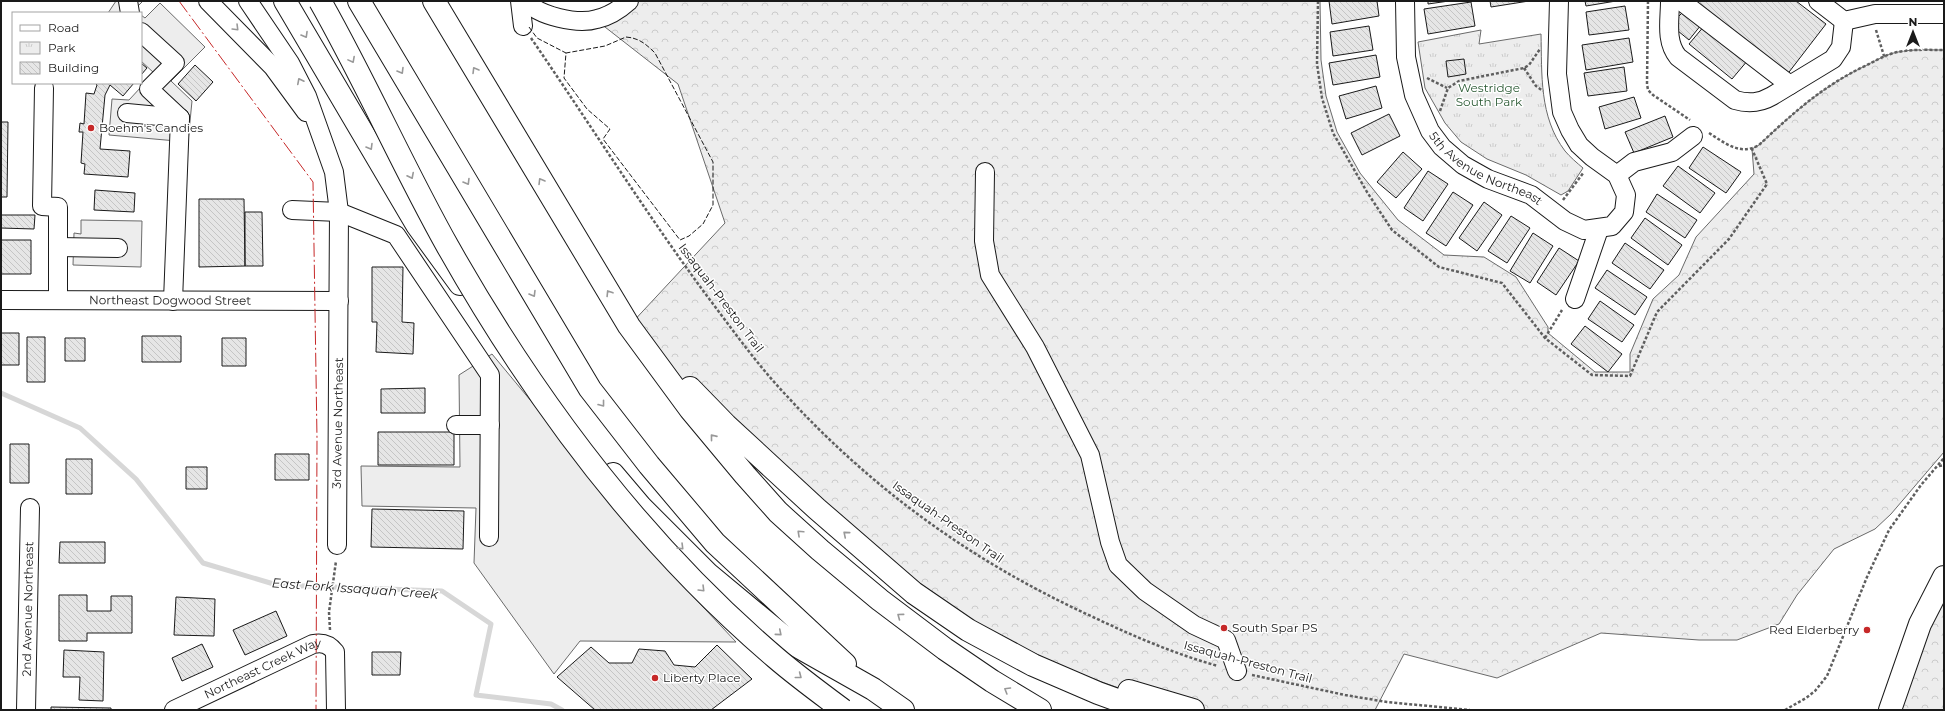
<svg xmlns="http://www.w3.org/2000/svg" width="1945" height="711" viewBox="0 0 1945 711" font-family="Montserrat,sans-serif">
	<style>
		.forest { fill: url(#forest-crowns); stroke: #6a6a6a }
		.park { fill: url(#park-tufts); stroke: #6a6a6a }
		.built { fill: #ededed; stroke: #6a6a6a }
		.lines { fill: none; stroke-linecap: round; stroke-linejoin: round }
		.stream { stroke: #d7d7d7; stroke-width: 5 }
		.building { fill: url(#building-back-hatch); stroke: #1a1a1a }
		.minor-casing { stroke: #1a1a1a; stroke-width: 20 }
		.major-casing { stroke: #1a1a1a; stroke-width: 24 }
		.highway-casing { stroke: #1a1a1a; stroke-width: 24 }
		.path { stroke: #5f5f5f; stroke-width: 2.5; stroke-dasharray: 3 2; stroke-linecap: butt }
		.minor { stroke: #fff; stroke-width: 18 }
		.major { stroke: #fff; stroke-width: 22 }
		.highway { stroke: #fff; stroke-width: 22 }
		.highway-bridge-casing { stroke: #1a1a1a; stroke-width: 24; stroke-linecap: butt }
		.highway-bridge { stroke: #fff; stroke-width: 22 }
		.fence { stroke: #1a1a1a; stroke-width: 1; stroke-dasharray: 5 2; stroke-linecap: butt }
		.power { stroke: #c62828; stroke-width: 1; stroke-dasharray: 14 3 2 3; stroke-linecap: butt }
		.oneway { stroke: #989898 }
		.poi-dot { fill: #c62828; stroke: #fff; stroke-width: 1.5 }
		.labels { text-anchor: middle; stroke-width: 3; stroke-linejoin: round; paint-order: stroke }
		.park-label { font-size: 12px; fill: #2b5a34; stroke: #fff }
		.poi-label { font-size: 12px; fill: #1a1a1a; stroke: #fff; text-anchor: start }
		.street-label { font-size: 12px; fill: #1a1a1a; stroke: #fff }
		.water-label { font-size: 13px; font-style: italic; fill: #1a1a1a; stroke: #fff }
	</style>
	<defs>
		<pattern id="forest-crowns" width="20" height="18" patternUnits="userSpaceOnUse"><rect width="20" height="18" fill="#ededed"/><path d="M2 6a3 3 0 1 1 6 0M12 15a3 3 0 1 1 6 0" fill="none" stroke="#cbcbcb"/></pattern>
		<pattern id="park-tufts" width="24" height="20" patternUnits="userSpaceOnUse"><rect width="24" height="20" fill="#ededed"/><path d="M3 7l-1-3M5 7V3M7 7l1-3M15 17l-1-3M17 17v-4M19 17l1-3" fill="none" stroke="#cbcbcb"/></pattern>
		<pattern id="building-back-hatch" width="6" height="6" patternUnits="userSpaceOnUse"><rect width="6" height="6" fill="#e6e6e6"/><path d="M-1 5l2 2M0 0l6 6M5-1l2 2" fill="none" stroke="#c5c5c5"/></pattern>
	</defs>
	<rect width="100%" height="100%" fill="#fff"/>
	<path class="forest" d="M629 1H1320L1321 60 1326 96 1337 132 1360 173 1398 220 1444 255 1484 257 1516 277 1548 327V333L1595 372H1630V354L1653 299 1679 275 1696 237 1754 174 1752 149 1759 145C1793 113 1824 85 1867 65 1877 60 1887 54 1898 52 1912 49 1929 50 1944 50V452L1891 514 1875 529 1834 549 1797 595 1779 624 1737 640H1699L1601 633 1497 678 1404 654 1375 710H1193L1133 693 1099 681 1064 667 1008 641 942 602 726 425 629 326 725 223 678 84 596 20Z
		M1944 577V710H1891Z"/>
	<path class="park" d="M1481 30 1479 44 1541 34C1542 74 1539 117 1565 151 1570 157 1577 163 1583 168L1568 191 1561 195 1526 175 1487 159 1461 142 1445 123 1425 88 1418 42Z"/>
	<path class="built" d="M116 1H143L135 9 139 13H108Z
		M160 3 205 47 171 81 192 101 188 142 109 135 112 99 129 100 154 73 141 61V15L145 18Z
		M81 220 142 221 141 267 73 265 74 233 81 234Z
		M492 354 691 594 736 642 580 641 554 674 474 563 476 508 362 506 361 466 460 467 459 375Z"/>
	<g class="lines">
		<path class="stream" d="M1 393 80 428 136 479 203 563 277 585 442 591 491 624 476 695 551 704 562 710"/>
	</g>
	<path class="building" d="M1329 1H1377L1379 16 1332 24Z
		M1428 1H1449L1428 4Z
		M1490 1H1529L1491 7Z
		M1585 1H1616L1586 6Z
		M1690 1H1796L1826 24 1786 76Z
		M1471 2 1475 26 1428 34 1424 9Z
		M1625 6 1629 30 1589 35 1586 12Z
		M1684 11 1701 25 1689 40 1678 31V17Z
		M1705 25 1748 60 1732 79 1689 44Z
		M1369 26 1373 50 1333 56 1330 32Z
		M1629 38 1633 62 1586 70 1582 45Z
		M1376 55 1380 77 1333 85 1329 63Z
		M1464 59 1466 74 1448 77 1446 61Z
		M141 63 147 68 141 75Z
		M195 65 213 82 196 101 178 84Z
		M1624 67 1627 91 1588 96 1584 73Z
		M95 83H134L123 96 110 85 105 95 100 149 130 151 128 177 84 174 85 164 81 163 83 132H79L80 123 84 124 86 93 94 94 97 85Z
		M1376 86 1382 108 1346 119 1339 96Z
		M1634 97 1641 118 1605 129 1599 107Z
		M1389 114 1400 136 1362 155 1351 133Z
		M1665 116 1673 137 1634 153 1625 132Z
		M1 122H8L7 197H1Z
		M1703 147 1741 172 1726 193 1689 168Z
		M1403 152 1422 169 1396 198 1377 182Z
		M1678 166 1715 193 1700 213 1663 186Z
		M1428 171 1448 184 1423 221 1404 208Z
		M95 190 135 193 134 212 94 210Z
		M1453 192 1473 205 1446 246 1426 233Z
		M1657 194 1697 220 1685 238 1646 212Z
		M199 199H244L245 266 199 267Z
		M1484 202 1502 215 1477 251 1459 238Z
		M245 212H262L263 266H245Z
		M1 215H35L34 229 1 228Z
		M1511 216 1530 228 1507 263 1488 251Z
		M1645 218 1682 245 1668 265 1631 238Z
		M1533 233 1553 246 1530 283 1510 271Z
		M1 240H31V274H1Z
		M1625 243 1664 270 1650 289 1612 263Z
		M1559 248 1579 261 1556 295 1537 282Z
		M372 267H403L402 322 414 323 413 354 376 352 377 322H372Z
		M1607 270 1647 297 1635 315 1595 288Z
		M1600 301 1634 325 1622 342 1588 319Z
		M1585 326 1622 354 1608 372 1571 344Z
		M1 333H19V365H1Z
		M142 336H181V362H142Z
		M27 337H45V382H27Z
		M65 338H85V361H65Z
		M222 338H246V366H222Z
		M425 388V413H381V389Z
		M378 432H454V465H378Z
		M10 444H29V483H10Z
		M275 454H309V480H275Z
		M66 459H92V494H66Z
		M186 467H207V489H186Z
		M372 509 464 511 463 549 371 547Z
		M60 542H105V563H59Z
		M59 595H87V611H111V596H132V633H87V641H59Z
		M176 597 215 599 214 636 174 635Z
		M276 611 287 636 245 655 233 630Z
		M202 644 213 667 182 681 172 658Z
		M717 645 752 679 711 710H595L557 677 591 647 609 663H632L639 649 665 651 674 665 695 667Z
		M64 650 104 652 103 701 79 700 80 677H63Z
		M372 652H401L400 675H372Z
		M51 707 111 708V710H51Z"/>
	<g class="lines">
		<g class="minor-casing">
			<g id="minor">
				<path d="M128 1 130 13"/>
				<path d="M208 1 273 67 306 112"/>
				<path d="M248 1 290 63 307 96 334 172 339 212 337 545"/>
				<path d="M520 1 523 26"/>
				<path d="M526 1C538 16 578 25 597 19 610 16 619 10 629 1"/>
				<path id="s1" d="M1405 1 1406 57 1414 95 1430 131 1442 147 1463 165 1488 179 1531 195 1565 221 1584 230 1612 226 1624 212 1626 195 1617 175 1592 157 1579 145 1570 130 1562 112 1557 74 1559 1"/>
				<path d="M1670 1C1670 20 1665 41 1678 57L1735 100C1749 104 1760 103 1772 96L1833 59 1841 47 1844 21"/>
				<path d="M1681 1 1790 85"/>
				<path d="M1818 1 1844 21 1875 14H1944"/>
				<path d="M141 32 175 63 149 89 180 118"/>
				<path d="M44 88 42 206 58 207V300"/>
				<path d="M127 113 180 118"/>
				<path d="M985 172 984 241 990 275 1035 347 1090 455 1110 542 1118 565 1145 591 1194 625 1226 640 1237 671"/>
				<path d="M1617 175 1634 162 1672 152 1693 136"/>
				<path d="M292 210 339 212 396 235 490 375 489 537"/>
				<path d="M58 247 118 248"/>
				<path d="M1575 299 1599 229"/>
				<path id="s2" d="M1 300 339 301"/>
				<path d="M173 301 180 118"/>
				<path d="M456 425H490"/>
				<path id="s3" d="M26 710 30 508"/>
				<path id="s4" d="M174 710 313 644C323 642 329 644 335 652L336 710"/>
			</g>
		</g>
		<g class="major-casing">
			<path id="major" d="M1890 710 1920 624 1944 577"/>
		</g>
		<g class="highway-casing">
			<path id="highway" d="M285 1 417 225 460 284
				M359 1 590 389 649 465 715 543 845 664
				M434 1 629 326 690 409 745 475 778 512 820 550 880 600 945 649 992 681 1040 710
				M690 388 726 425 817 509 914 593 968 630 1033 665 1098 693 1145 710
				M613 474 641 507 708 574 790 642 873 689 903 710
				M1129 691 1193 710"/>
		</g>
		<path class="path" d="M1318 1 1317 64 1322 98 1333 133 1367 192 1392 230 1439 267 1502 283 1545 338 1592 375 1630 376 1657 312 1729 239 1767 184 1752 149
			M1648 1 1647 84 1648 90 1653 95 1690 120
			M1876 30 1884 56
			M531 38C590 124 645 212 707 296 732 329 756 363 785 394 874 491 973 562 1093 617 1133 636 1175 654 1218 666
			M1524 68 1536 86 1543 91
			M1427 78 1447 88
			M1440 111 1448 88 1459 81 1524 68 1529 65 1540 49
			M1709 133C1725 143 1740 156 1759 145 1793 113 1824 85 1867 65 1877 60 1887 54 1898 52 1912 49 1929 50 1944 50
			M1563 200 1584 172
			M1545 338 1562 310
			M1939 466 1944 465
			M330 630 329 612 336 561
			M1252 675 1345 695 1387 702 1470 710
			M1785 710 1806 698 1815 691 1827 676 1867 577 1889 530 1921 485 1944 458"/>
		<use href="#minor" class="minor"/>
		<use href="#major" class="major"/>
		<use href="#highway" class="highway"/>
		<g class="highway-bridge-casing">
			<path id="highway-bridge" d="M320 1C366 82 403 167 448 247 535 401 641 543 776 658 797 676 820 693 843 710"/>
		</g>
		<use href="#highway-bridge" class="highway-bridge"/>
		<path class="fence" d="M529 27 537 38 566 53
			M626 37C639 38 646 44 655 53L713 162V205L703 224 689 236 680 240 603 139 610 129 587 109 564 78 566 53 605 46Z"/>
		<path class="power" d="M179 1 313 182 317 438 316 710"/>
	</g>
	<defs><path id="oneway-chevron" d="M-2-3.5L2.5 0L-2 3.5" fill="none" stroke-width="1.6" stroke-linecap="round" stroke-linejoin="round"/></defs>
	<g class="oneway">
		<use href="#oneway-chevron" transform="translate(236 28) rotate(45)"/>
		<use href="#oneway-chevron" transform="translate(305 35) rotate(60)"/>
		<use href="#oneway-chevron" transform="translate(352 60) rotate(62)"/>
		<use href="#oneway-chevron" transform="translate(475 70) rotate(-121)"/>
		<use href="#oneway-chevron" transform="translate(401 71) rotate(59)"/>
		<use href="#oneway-chevron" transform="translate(300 81) rotate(-117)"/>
		<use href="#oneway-chevron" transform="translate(370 147) rotate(59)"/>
		<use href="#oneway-chevron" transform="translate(411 176) rotate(63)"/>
		<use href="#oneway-chevron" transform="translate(541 181) rotate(-121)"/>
		<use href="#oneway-chevron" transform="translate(467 182) rotate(59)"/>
		<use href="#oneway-chevron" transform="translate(609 293) rotate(-122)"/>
		<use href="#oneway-chevron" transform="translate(533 294) rotate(59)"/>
		<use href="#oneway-chevron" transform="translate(602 404) rotate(52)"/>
		<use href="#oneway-chevron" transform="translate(713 437) rotate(-129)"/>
		<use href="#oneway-chevron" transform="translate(800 533) rotate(-137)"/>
		<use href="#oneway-chevron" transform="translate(846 534) rotate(-140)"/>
		<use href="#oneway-chevron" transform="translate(681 547) rotate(45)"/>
		<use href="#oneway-chevron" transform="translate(702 589) rotate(45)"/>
		<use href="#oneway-chevron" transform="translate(900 616) rotate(-143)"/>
		<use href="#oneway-chevron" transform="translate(779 633) rotate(40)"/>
		<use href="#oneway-chevron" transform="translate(799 676) rotate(38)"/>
		<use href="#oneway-chevron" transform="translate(1007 690) rotate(-149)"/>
	</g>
	<g class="poi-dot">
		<circle cx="91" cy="128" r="4"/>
		<circle cx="1224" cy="628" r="4"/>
		<circle cx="1867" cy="630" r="4"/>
		<circle cx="655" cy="678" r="4"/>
	</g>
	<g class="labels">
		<g class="park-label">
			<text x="1489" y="92">Westridge<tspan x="1489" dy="14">South Park</tspan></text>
		</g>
		<g class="poi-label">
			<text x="99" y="132">Boehm's Candies</text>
			<text x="1232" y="632">South Spar PS</text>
			<text x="1859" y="634" text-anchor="end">Red Elderberry</text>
			<text x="663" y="682">Liberty Place</text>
		</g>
		<g class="street-label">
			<text dy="4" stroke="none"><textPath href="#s1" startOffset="203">5th Avenue Northeast</textPath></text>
			<text transform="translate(721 298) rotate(53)" y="4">Issaquah-Preston Trail</text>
			<text dy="4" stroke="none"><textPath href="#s2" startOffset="169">Northeast Dogwood Street</textPath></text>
			<text transform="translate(338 423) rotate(-89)" y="4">3rd Avenue Northeast</text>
			<text transform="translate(948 522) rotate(35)" y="4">Issaquah-Preston Trail</text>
			<text dy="4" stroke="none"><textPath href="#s3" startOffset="101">2nd Avenue Northeast</textPath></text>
			<text transform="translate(1248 662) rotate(15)" y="4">Issaquah-Preston Trail</text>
			<text dy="4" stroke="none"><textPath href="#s4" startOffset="98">Northeast Creek Way</textPath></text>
		</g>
		<g class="water-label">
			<text transform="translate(355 588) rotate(4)" y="5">East Fork Issaquah Creek</text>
		</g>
	</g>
	<rect width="1945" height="711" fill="none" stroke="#1a1a1a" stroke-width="4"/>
	<rect x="12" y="12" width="130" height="72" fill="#ffffff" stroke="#a3a3a3"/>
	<rect x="20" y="25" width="20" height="6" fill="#ffffff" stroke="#a3a3a3"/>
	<text x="48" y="32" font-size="12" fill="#1a1a1a">Road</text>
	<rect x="20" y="42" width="20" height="12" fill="url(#park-tufts)" stroke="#a3a3a3"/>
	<text x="48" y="52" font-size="12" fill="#1a1a1a">Park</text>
	<rect x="20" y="62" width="20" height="12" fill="url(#building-back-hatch)" stroke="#a3a3a3"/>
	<text x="48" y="72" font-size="12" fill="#1a1a1a">Building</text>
	<g transform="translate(1913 32)" stroke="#ffffff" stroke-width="3" paint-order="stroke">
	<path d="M0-3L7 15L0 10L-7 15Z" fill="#1a1a1a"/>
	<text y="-6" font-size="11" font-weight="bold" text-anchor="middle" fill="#1a1a1a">N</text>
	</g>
</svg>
